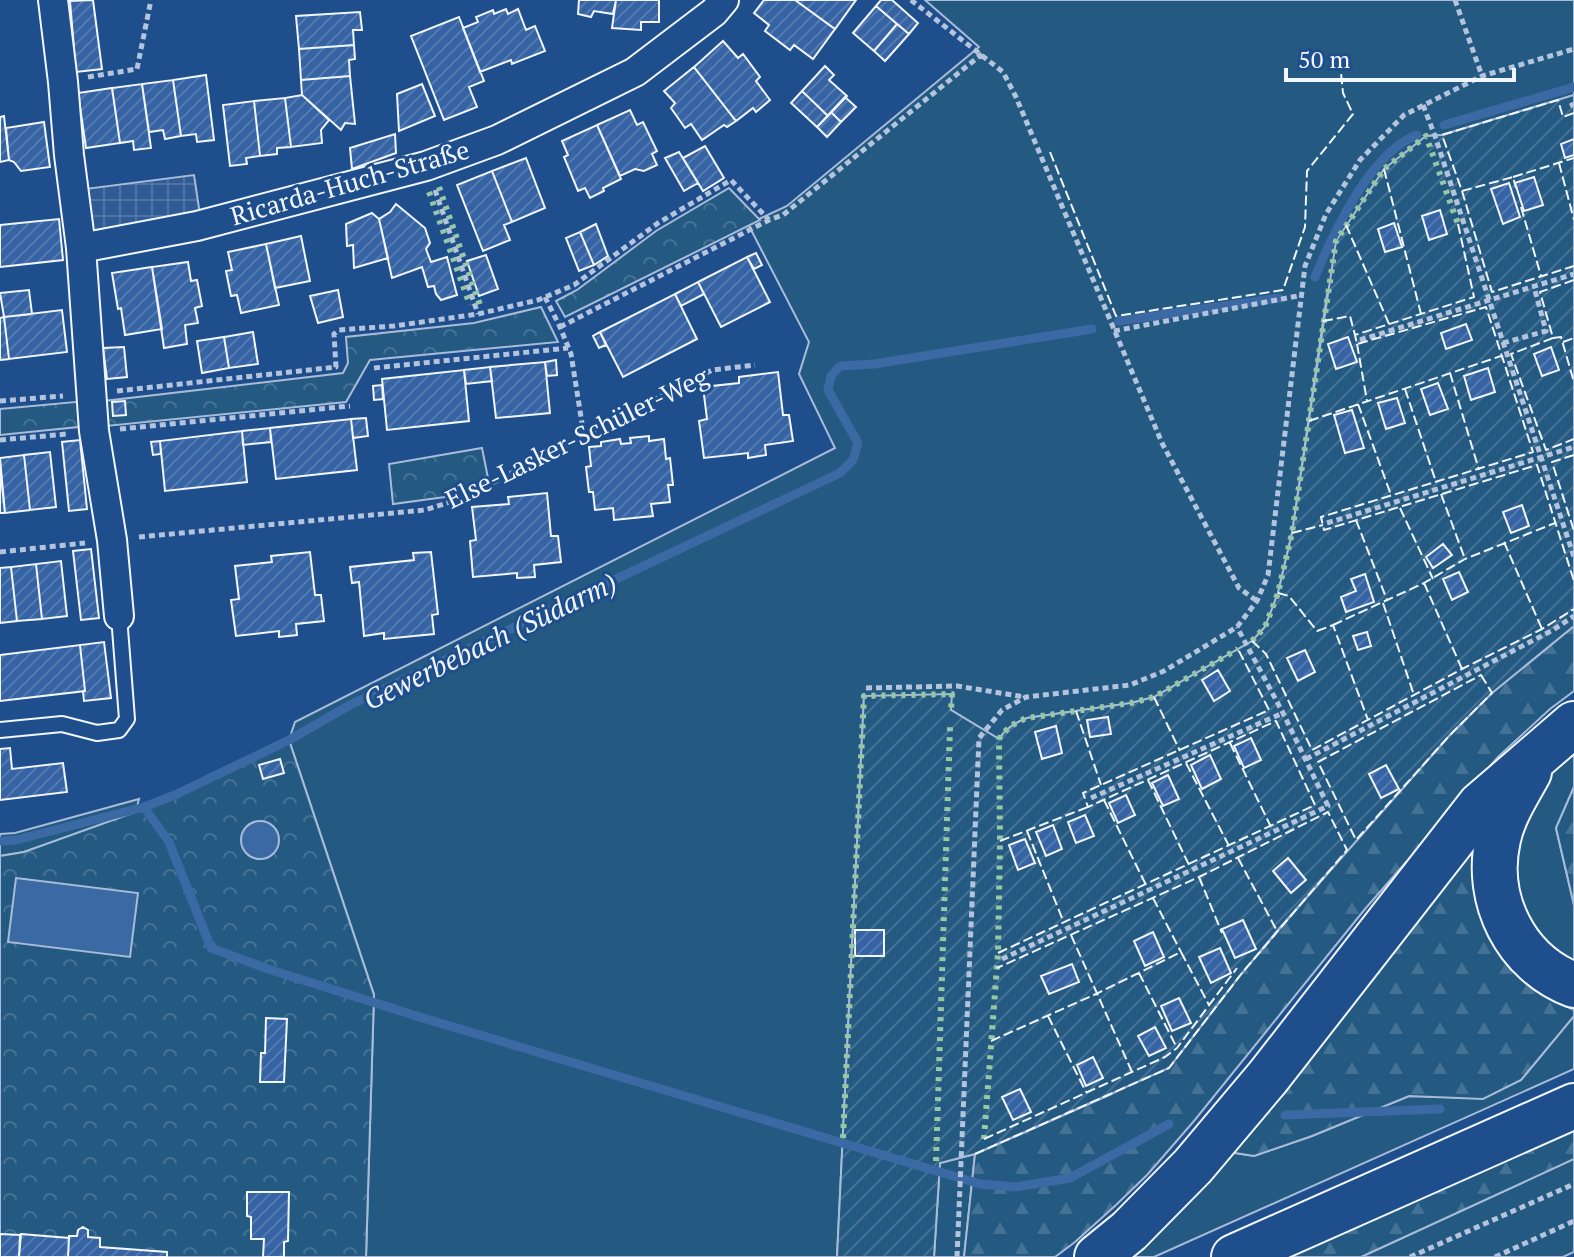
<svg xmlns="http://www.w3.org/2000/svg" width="1574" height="1257" viewBox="0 0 1574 1257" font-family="'PT Serif',serif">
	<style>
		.grass { fill: #245a82; stroke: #a8bbd7; stroke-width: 2 }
		.forest { fill: url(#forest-firs); stroke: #a8bbd7; stroke-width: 2 }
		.park { fill: url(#park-crowns); stroke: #a8bbd7; stroke-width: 2 }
		.garden { fill: url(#garden-furrows); stroke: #a8bbd7; stroke-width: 2 }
		.plaza { fill: url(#plaza-grid); stroke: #a8bbd7; stroke-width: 2 }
		.water { fill: #3b69a3; stroke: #a8bbd7; stroke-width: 2 }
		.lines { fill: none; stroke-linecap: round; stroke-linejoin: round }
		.stream { stroke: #3b69a3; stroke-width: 9 }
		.building { fill: url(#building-hatch); stroke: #f2f6ff; stroke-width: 2 }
		.lane-casing { stroke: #f2f6ff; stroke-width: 18 }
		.street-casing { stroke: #f2f6ff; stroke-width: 32 }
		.highway-casing { stroke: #f2f6ff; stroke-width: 48 }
		.path { stroke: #b3c4dc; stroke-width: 5; stroke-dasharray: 6 4; stroke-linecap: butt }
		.lane { stroke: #1f4e8c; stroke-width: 14 }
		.street { stroke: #1f4e8c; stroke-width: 28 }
		.highway { stroke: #1f4e8c; stroke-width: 44 }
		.hedge { stroke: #97c8a6; stroke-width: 6; stroke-dasharray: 4 6; stroke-linecap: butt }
		.fence { stroke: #f2f6ff; stroke-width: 2; stroke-dasharray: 10 4; stroke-linecap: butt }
		.labels { text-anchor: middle; stroke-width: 6; stroke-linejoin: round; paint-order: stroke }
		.street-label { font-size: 26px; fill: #f2f6ff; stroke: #1f4e8c }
		.water-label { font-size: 28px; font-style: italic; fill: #f2f6ff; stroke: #1f4e8c }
	</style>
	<defs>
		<pattern id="forest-firs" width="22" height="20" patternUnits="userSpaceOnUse" patternTransform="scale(2)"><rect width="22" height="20" fill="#245a82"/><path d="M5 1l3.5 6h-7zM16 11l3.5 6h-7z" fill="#447295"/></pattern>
		<pattern id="park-crowns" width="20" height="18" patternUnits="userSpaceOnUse" patternTransform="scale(2)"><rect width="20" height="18" fill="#245a82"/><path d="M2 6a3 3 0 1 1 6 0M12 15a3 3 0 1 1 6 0" fill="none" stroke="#447295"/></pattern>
		<pattern id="garden-furrows" width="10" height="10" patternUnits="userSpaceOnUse" patternTransform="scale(2)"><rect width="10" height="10" fill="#245a82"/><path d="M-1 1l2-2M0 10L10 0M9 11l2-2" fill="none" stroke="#447295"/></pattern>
		<pattern id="plaza-grid" width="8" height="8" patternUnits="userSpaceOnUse" patternTransform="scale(2)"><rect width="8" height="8" fill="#305b95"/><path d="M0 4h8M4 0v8" fill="none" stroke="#4e73a5"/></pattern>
		<pattern id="building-hatch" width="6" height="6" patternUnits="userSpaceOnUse" patternTransform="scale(2)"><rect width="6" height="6" fill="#3563a3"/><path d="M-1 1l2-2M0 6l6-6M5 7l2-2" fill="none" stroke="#537ab1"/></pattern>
	</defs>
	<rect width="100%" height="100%" fill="#1f4e8c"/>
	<path class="grass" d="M925 0H1574V95L1442 135 1426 136 1327 294 1292 533 1278 593 1265 627 1252 641 1154 697 1131 703 1027 718C1015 723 1006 728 999 739L951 710 864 696 837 1257H366L374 995 289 740 295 722 835 448 799 374 809 342 748 224 787 206 979 47Z
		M1574 738V787L1556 828 1574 905V972L1547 953 1509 887 1526 801Z
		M139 799 135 814 24 852 0 856V834L15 833Z
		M1574 1016V1069L1154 1257H1106L1216 1150 1254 1156 1312 1136 1409 1096 1483 1098 1521 1080Z
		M975 1154 964 1257H934L940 1163Z
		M1574 1159V1252L1563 1257H1361Z"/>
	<path class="forest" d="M1574 626V691L1550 709 1498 757 1365 909 1194 1121 1148 1174 1116 1205 1075 1242 1055 1257H964L975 1154 1112 1094 1242 973 1356 840 1449 736 1492 693Z
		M1574 787V905L1556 828Z
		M1470 843 1489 928 1554 999 1574 1010V1016L1521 1080 1483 1099 1409 1096 1312 1136 1254 1156 1216 1150Z
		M1574 1127V1159L1361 1257H1273Z"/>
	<path class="park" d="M729 188 760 220 565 317 556 301 577 290 656 231Z
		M541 307 558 342 370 360 346 402 106 426 104 401 343 373 348 363 346 337 474 323Z
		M86 401 88 426 0 435V409Z
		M482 448 488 478 445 497 393 504 389 464Z
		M289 740 374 995 366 1257H0V856L24 852 177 797Z"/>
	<path class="garden" d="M1574 95V626L1492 693 1449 736 1277 931 1242 973 1169 1068 975 1154 940 1163 934 1257H837L864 696 952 694 951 710 999 739C1006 728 1015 723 1027 718L1131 703 1154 697 1252 641 1265 627 1278 593 1292 533 1336 241 1384 169 1426 136 1442 135Z"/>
	<path class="plaza" d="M194 175 200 215 92 235 85 189Z"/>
	<path class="water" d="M241 840a19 19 0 1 1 38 0a19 19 0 1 1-38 0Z
		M16 878 138 893 130 957 8 942Z"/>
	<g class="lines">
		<path class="stream" d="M1444 125 1574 87
			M1315 277C1333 233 1371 152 1417 135
			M1119 321 1279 298
			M144 807 169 842 211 948 268 969 423 1018 980 1184 1015 1187 1070 1178 1169 1124
			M0 841 16 840 144 807 175 795 289 740 350 705 840 473 853 460 858 443 828 390 831 376 840 366 874 364 1092 329
			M1285 1115 1440 1109"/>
	</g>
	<path class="building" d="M93 0 102 69 76 72 70 1Z
		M579 0H616L613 14 594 11 591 17 578 14Z
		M616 0H659V22H641V30L612 28Z
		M764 0H795L835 29 813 59 794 45 790 50 765 31 769 25 754 13Z
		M795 0H856L835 29Z
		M881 0H892L918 23 909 34 876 6Z
		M876 6 897 24 874 51 853 33Z
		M506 9 508 14 518 9 526 30 535 26 545 51 512 64 511 60 480 72 463 28 478 22 476 17 493 10 494 14Z
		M360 12 362 30H353L354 45 299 49 296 16Z
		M459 17 484 81 469 87 477 107 444 120 411 36Z
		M897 24 909 34 885 61 874 51Z
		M723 41 738 58 743 54 760 77 756 81 770 100 756 112 753 108 736 121 694 67Z
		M354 45 355 59 349 60 350 76 301 80 299 49Z
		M825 66 834 75 829 80 847 96 828 116 802 91Z
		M694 67 736 121 727 127 724 125 702 140 691 124 685 128 671 108 675 103 664 91Z
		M206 75 214 140 197 142 196 134 181 136 173 80Z
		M350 76 355 124 345 123 341 130 302 95 301 80Z
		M173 80 181 136 165 139 163 130 149 132 142 84Z
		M142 84 151 148 134 150 133 141 120 143 112 88Z
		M422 84 435 116 399 131 397 94Z
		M112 88 120 143 86 148 78 93Z
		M802 91 828 116 817 127 791 103Z
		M302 95 329 120 321 130 322 143 291 147 285 98Z
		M845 97 856 107 841 122 831 112Z
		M285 98 291 147 277 148V154L260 156 254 101Z
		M254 101 260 156 246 158 247 164 230 166 223 105Z
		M630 110 637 125 643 122 657 151 652 154 657 165 644 171 635 169 620 176 597 125Z
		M831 112 841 122 827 137 817 127Z
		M4 116 9 160 0 162V117Z
		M44 122 50 167 21 171 14 162 9 160 6 128Z
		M597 125 621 179 603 188 604 191 590 198 585 188 578 191 564 157 568 155 562 141Z
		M395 134 396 153 352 169 350 148Z
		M1574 139V155L1565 158 1561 144Z
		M705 146 724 178 703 191 683 158Z
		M679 152 698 183 684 191 665 158Z
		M526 158 545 208 512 222 492 171Z
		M492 171 512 222 504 225 510 240 483 251 457 185Z
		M1534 177 1543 205 1524 211 1515 183Z
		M1509 183 1520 217 1503 224 1491 189Z
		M396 204 425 228 430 243 426 249 431 262 447 257 457 295 441 300 436 294 434 286 428 287 422 267 392 278 379 219 390 212Z
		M1440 210 1447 234 1429 240 1422 216Z
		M372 213 379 219 388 258 354 268 353 245 347 246 346 224Z
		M59 219 63 260 0 267V225Z
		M1394 223 1402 247 1385 252 1378 229Z
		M596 224 608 256 594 265 580 232Z
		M580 232 594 265 579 271 566 238Z
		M301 236 310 281 275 288 266 244Z
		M266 244 279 305 241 313 237 295 231 296 226 271 232 270 228 252Z
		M756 253 762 265 754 269 747 257Z
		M486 255 498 289 479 296 467 261Z
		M747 257 770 302 721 327 698 282Z
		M188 262 191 281 197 280 202 306 195 308 198 323 185 325 187 344 164 348 152 267Z
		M152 267 162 329 125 335 121 308 118 309 112 273Z
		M698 282 704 294 681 306 675 294Z
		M29 290 32 314 4 317 0 293Z
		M338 290 343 317 318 323 310 296Z
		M675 294 697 339 623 377 600 332Z
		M62 310 67 352 9 359 4 317Z
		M4 317 9 359 0 360V318Z
		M1466 324 1472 340 1446 349 1441 333Z
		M253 332 258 364 229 368 224 337Z
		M600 332 606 345 599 348 593 336Z
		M224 337 229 368 202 373 197 341Z
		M1348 337 1357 362 1336 369 1328 344Z
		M124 347 127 377 107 379 103 348Z
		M1551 347 1559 370 1542 376 1534 354Z
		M556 360 557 375 547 376 545 362Z
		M545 362 550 413 496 418 490 367Z
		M490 367 492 381 466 384 464 370Z
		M1488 368 1495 392 1471 400 1464 376Z
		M464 370 469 421 387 430 382 379Z
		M778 372 783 415H789L793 441 765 445 766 455 748 458V453L704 458 699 421 707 419 703 387 739 383V377Z
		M1438 383 1448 409 1430 415 1421 389Z
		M382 385 383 399 374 400 373 386Z
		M1397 398 1405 423 1386 429 1378 403Z
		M125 401 126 415 113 416 112 402Z
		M1352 410 1364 448 1345 453 1334 415Z
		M366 418 368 436 353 438 351 419Z
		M351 419 357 470 276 479 270 428Z
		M270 428 271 442 243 445 242 431Z
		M242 431 247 482 165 491 160 441Z
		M649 436V441L664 439 666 459 670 458 673 485H668L670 502 651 504 653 516 614 520 613 508 595 510 593 492H589L586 467 591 466 589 447 601 446V442L620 439 621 444 631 443 630 438Z
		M80 440 87 509 69 511 62 442Z
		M160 441 161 454 153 455 151 442Z
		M50 452 56 507 30 510 24 455Z
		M24 455 30 510 5 513 0 458Z
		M0 468 5 513H0Z
		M547 493 551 536H558L561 562 534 565 535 577 517 578V573L473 577 470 541 476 540 472 507 509 504 508 497Z
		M1522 505 1529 526 1511 533 1503 512Z
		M1443 544 1452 555 1433 568 1426 557Z
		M91 549 99 618 81 620 73 551Z
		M310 552 315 595H321L324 621 296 624 297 635 279 637V631L236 636 231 600 239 599 235 566 272 562 271 556Z
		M431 552 438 614 432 615 434 634 384 639V633L364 636 359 582 352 583 350 567 414 560 413 553Z
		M61 561 67 616 42 619 36 564Z
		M36 564 42 619 17 621 11 567Z
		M11 567 17 621 0 623V568Z
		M1459 572 1468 592 1452 600 1443 579Z
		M1365 574 1374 602 1346 612 1341 597 1356 591 1351 579Z
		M1367 632 1371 646 1358 650 1353 636Z
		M104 642 111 698 84 701 83 691H85L80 645Z
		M80 645 85 691 0 701V655Z
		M1305 650 1315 672 1298 681 1287 658Z
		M1218 670 1230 691 1214 701 1202 680Z
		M1108 717 1111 734 1090 737 1087 720Z
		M1056 726 1062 753 1042 759 1035 732Z
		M1251 738 1261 760 1244 768 1234 746Z
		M10 748 12 769 63 763 67 792 0 800V749Z
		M1210 755 1221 779 1202 789 1191 765Z
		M280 759 284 773 263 779 259 765Z
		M1386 765 1399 789 1381 798 1369 774Z
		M1168 775 1179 799 1163 806 1152 783Z
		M1126 795 1135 815 1118 823 1109 803Z
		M1085 815 1094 836 1076 843 1068 822Z
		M1053 825 1062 849 1046 856 1036 832Z
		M1025 839 1035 863 1018 870 1009 845Z
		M1288 858 1306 880 1291 893 1273 871Z
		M1243 920 1256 949 1235 958 1222 929Z
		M855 930H884V956H855Z
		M1153 932 1164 957 1145 966 1134 941Z
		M1220 948 1231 973 1211 983 1199 957Z
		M1072 964 1079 982 1049 994 1041 976Z
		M1179 998 1191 1023 1172 1031 1161 1006Z
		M266 1018 287 1019 284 1082H260L261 1053H265Z
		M1155 1027 1166 1048 1149 1056 1138 1036Z
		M1093 1057 1103 1078 1086 1086 1077 1065Z
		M1020 1089 1031 1112 1013 1120 1002 1097Z
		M247 1192H289L288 1241 284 1242V1257H263L264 1239H251V1217L247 1216Z
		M83 1227 88 1230V1237L100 1238V1247L167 1252V1257H68L69 1236H77L78 1230Z
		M0 1234 20 1235 19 1257H0Z
		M21 1234 69 1238 68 1257H19Z"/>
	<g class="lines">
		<g class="lane-casing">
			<path id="lane" d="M0 730 62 724 97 733 119 730 127 719 119 616"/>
		</g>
		<g class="street-casing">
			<path id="street" d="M53 0 63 82 69 155 81 248 94 431 112 540 119 616
				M81 248 197 226 426 166 497 140 635 72 714 12 724 0"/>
		</g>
		<g class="highway-casing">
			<path id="highway" d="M1529 772C1517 794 1503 815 1498 839 1484 900 1516 963 1574 985
				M1097 1257 1129 1231 1193 1166 1268 1077 1480 805 1574 724
				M1234 1257 1574 1106"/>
		</g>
		<path class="path" d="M911 0 1003 72 1016 97 1162 443 1239 588 1257 601
			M1455 0 1482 76
			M88 77 137 69 151 0
			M1423 105 1435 136 1574 557
			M1570 106 1574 104
			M435 190 478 314
			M545 297 560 327 571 354 584 436
			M560 327 769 220
			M1114 331 1303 295
			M1360 340 1574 274
			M1503 343 1546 331 1534 287
			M374 368 568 348
			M117 391 336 367 334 334 339 330 394 326 478 314 538 300 574 285 658 223 731 180 769 220 783 215 982 54
			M0 401 63 396
			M120 429 350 406
			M0 440 67 434
			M1327 523 1574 447
			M139 537 425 510 463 498 712 370 755 365
			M0 552 85 543
			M866 688 957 686 1025 697
			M1306 759 1553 630 1574 616
			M1091 798 1283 713
			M1002 959 1328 806 1283 713 1237 627
			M957 1257 979 738 1002 710 1026 697 1130 685 1164 671 1237 627 1257 601 1268 575 1305 266 1326 214 1360 160 1404 115 1482 76 1574 49
			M1410 1257 1574 1184
			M1495 1257 1574 1221"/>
		<use href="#lane" class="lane"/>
		<use href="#street" class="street"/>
		<use href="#highway" class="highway"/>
		<path class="hedge" d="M439 187 480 305
			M429 192 470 305
			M1252 641 1265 627 1278 593 1292 533 1336 241 1384 169 1426 136 1458 224
			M843 1138 864 696 952 694 951 710
			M984 1139 998 953 1000 841 999 739C1006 728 1015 723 1027 718L1131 703 1154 697 1238 649
			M936 1161 950 727"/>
		<path class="fence" d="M1574 113 1563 117 1558 100 1442 135 1462 191 1492 292 1574 266
			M1050 152 1116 316 1283 290 1305 227 1307 171 1353 114 1343 93 1340 63
			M1559 163 1574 220
			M1384 169 1421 314
			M1513 177 1574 158
			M1462 191 1513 177 1516 188
			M1521 207 1541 276
			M1458 224 1474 297 1355 335 1357 344 1486 307 1533 452 1321 517 1324 530 1537 465 1574 581
			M1346 225 1389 324
			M1574 280 1540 292 1553 338 1511 354 1546 450 1574 439
			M1323 321 1350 316 1355 335
			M1553 338 1561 337 1574 382
			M1563 342 1574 338
			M1357 344 1367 401
			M1450 373 1479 470
			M1405 389 1436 482
			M1358 404 1391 495
			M1309 421 1501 356
			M1574 455 1552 462 1574 531
			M1441 494 1465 559
			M1400 508 1433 579
			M1356 520 1387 600
			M1292 533 1323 525
			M1504 542 1542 629
			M1424 583 1462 669
			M1278 593 1289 596 1317 631 1333 625 1368 720
			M1383 603 1414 695
			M1333 625 1424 583 1465 559 1555 523
			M1252 641 1266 654 1312 750 1462 669 1542 629 1574 609
			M1481 675 1492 693 1449 736 1356 840 1318 762Z
			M1154 697 1180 751
			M1076 711 1101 785
			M1230 743 1271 827
			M1186 763 1229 846
			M1148 780 1189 865
			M1104 800 1146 885
			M1027 831 1064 923
			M1000 841 1088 807
			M1238 858 1277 931
			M1199 877 1222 933
			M1153 898 1181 952
			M1071 935 1132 1072
			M998 953 1315 805 1276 721 1088 807 1083 793 1269 710 1238 649
			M1139 973 1177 1048
			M1048 1016 1086 1092
			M991 1041 1096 994 1181 952 1209 1005
			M984 1139 1165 1057 1177 1048 1237 968
			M975 1154 1169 1068 1242 973 1347 850 1328 812 1199 877 997 968"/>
	</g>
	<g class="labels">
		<g class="street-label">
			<text transform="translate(350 183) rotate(-16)" y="9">Ricarda-Huch-Straße</text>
			<text transform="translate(577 438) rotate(-26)" y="9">Else-Lasker-Schüler-Weg</text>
		</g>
		<g class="water-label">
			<text transform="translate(490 641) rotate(-26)" y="10">Gewerbebach (Südarm)</text>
		</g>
	</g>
	<path d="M1286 68v12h228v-12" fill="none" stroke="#f2f6ff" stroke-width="4"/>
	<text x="1298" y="68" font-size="24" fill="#f2f6ff" stroke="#1f4e8c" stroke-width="6" paint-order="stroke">50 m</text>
</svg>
